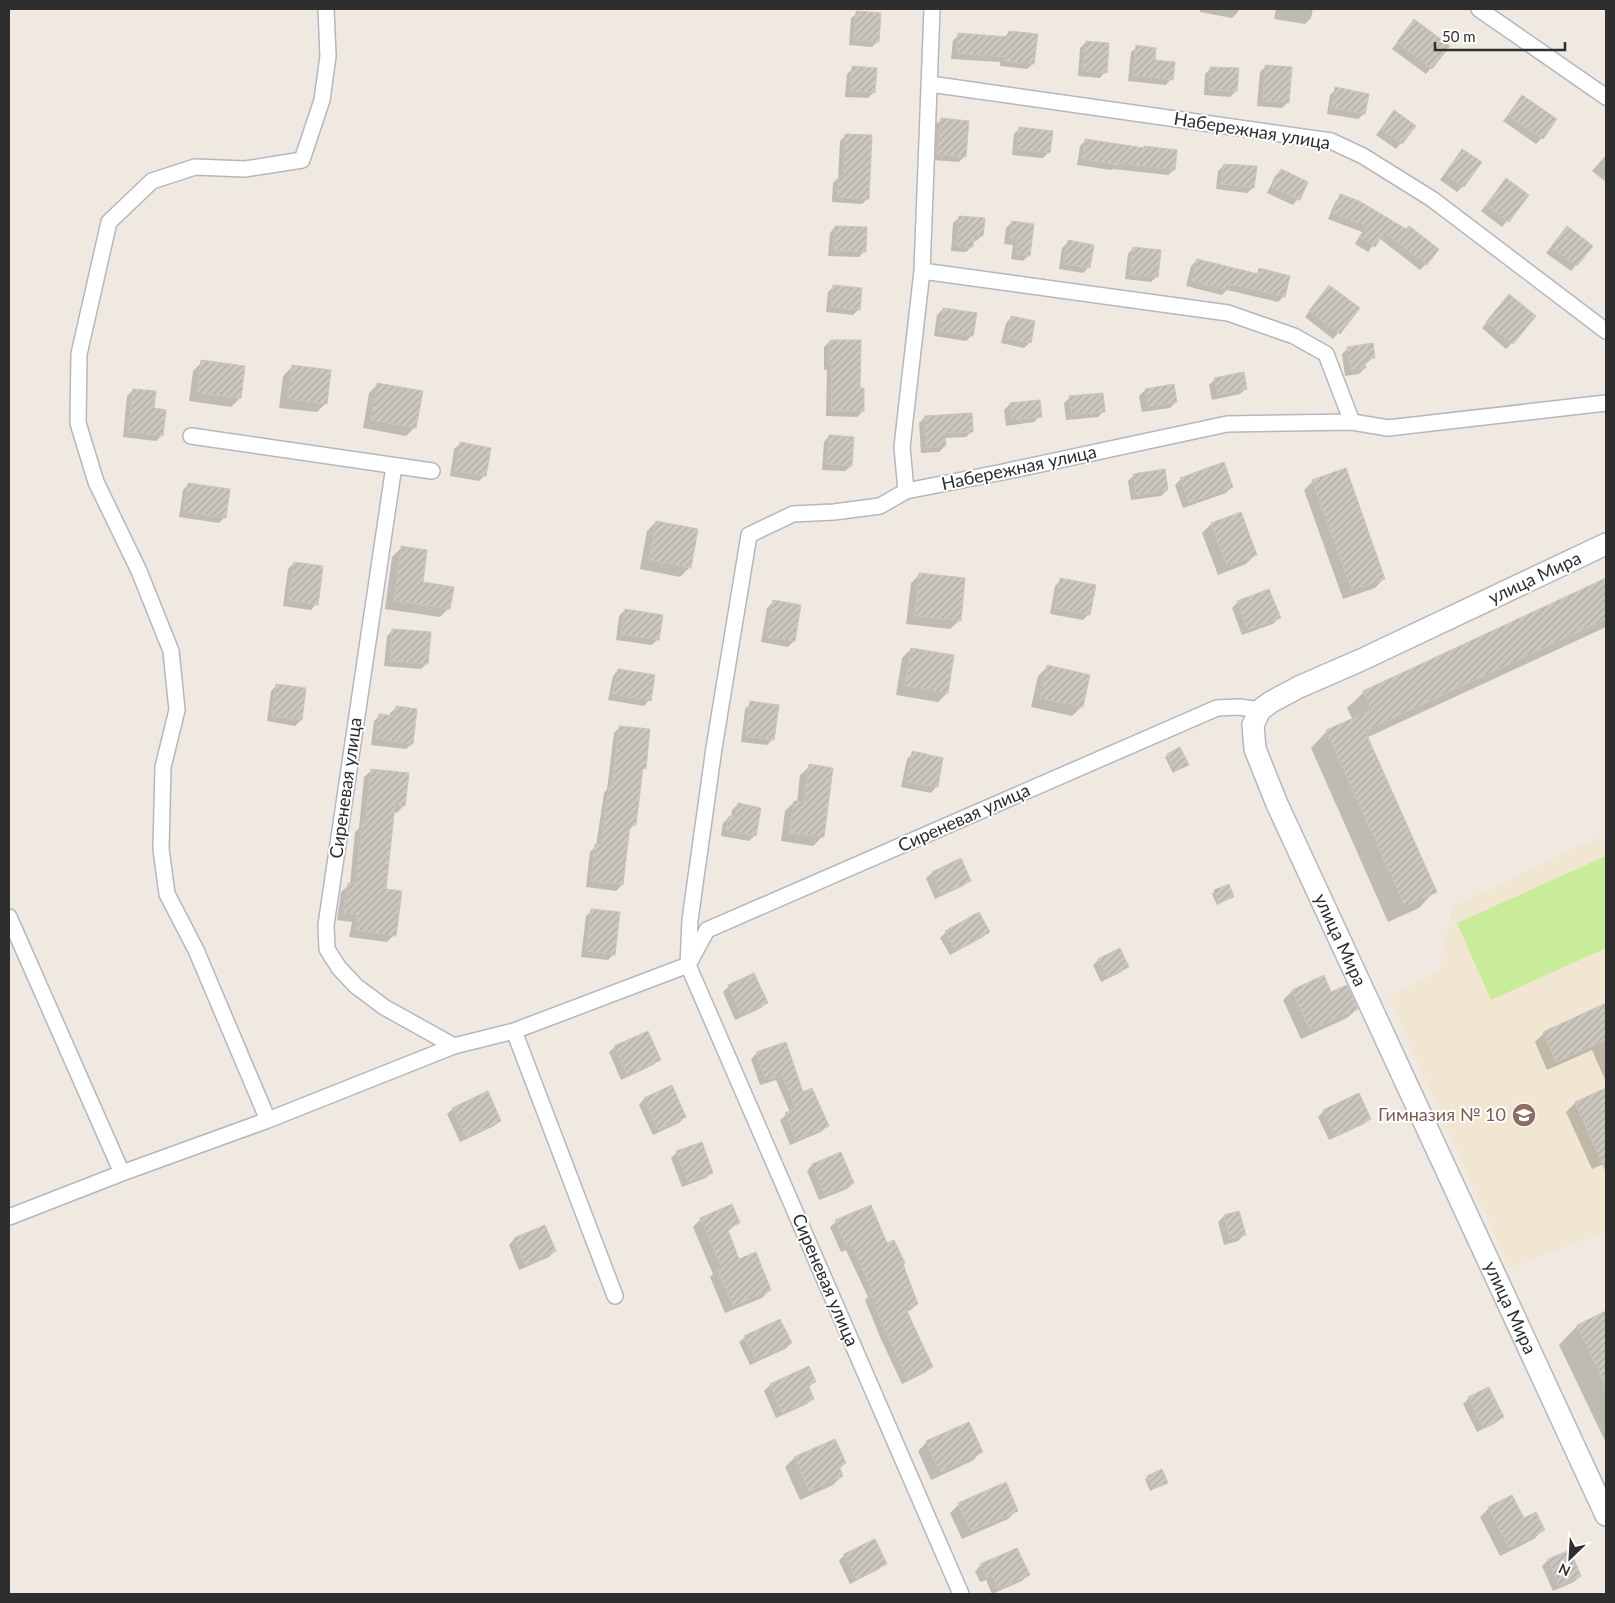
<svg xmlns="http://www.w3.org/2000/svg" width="1615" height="1603" viewBox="0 0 1615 1603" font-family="Lato,sans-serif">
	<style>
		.education { fill: #f0e6d1 }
		.pitch { fill: #c9ec9a }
		.shadow { fill: #0003 }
		.building { fill: url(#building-hatch); stroke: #cbc5ba }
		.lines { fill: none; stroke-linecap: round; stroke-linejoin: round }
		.street-casing { stroke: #b4b7c1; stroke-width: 18 }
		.secondary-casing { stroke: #b4b7c1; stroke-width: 24 }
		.street { stroke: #fff; stroke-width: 15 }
		.secondary { stroke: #fff; stroke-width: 21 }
		.labels { text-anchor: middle; stroke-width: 4; stroke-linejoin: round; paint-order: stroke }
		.street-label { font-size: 18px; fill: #2e2e2e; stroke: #fff }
		.education-label { font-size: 18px; fill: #785e54; stroke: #fff; text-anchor: end }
	</style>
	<defs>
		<pattern id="building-hatch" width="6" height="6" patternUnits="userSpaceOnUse" patternTransform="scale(1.25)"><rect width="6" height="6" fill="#cbc7bf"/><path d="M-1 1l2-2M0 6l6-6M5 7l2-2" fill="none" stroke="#afaba4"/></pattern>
	</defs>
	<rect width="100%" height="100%" fill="#efe9e1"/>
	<path class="education" d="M1606 834V1232L1509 1268 1389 997 1439 970 1452 906Z"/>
	<path class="pitch" d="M1606 856V948L1491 1000 1457 923Z"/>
	<path class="shadow" d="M1200 9H1238V12L1232 18 1200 12Z
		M1276 9H1313L1311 18 1305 24 1274 19Z
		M857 13 878 41 872 47 849 45 851 18Z
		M1409 27 1431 68 1426 74 1392 49Z
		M1009 32 1033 64 1027 69 1000 66V62L951 59 953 40 959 35 1003 38Z
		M1086 42 1105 72 1100 78 1078 76 1080 48Z
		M1137 47 1171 79 1166 85 1128 81 1131 52Z
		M1266 66 1288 102 1282 108 1257 106 1260 72Z
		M853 68 874 92 868 98 845 97 847 74Z
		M1211 68 1236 91 1230 97 1204 95 1205 74Z
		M1336 89 1364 114 1358 119 1327 114 1330 95Z
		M1522 97 1542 138 1536 144 1503 121Z
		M1394 112 1401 143 1396 149 1376 135Z
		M941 120 964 157 959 162 932 160 935 125Z
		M1020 128 1049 152 1043 158 1012 155 1014 134Z
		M846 135 868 198 862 204 832 202 833 183 838 178 840 141Z
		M1086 140 1143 149 1145 147 1174 170 1168 175 1113 169 1111 170 1077 165 1080 146Z
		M1462 150 1463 186 1457 192 1440 180Z
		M1606 155V182L1592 171Z
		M1224 165 1253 188 1247 193 1216 189 1218 171Z
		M1281 170 1298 199 1293 205 1267 193 1275 176Z
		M1506 180 1527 196 1502 227 1481 211Z
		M1341 196 1426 264 1420 270 1379 238 1368 252 1355 244 1362 232 1328 219 1335 202Z
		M959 218 982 236 976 241H973L972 246 966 252 951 251 953 223Z
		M1012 222 1029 255 1023 261 1011 259 1013 245 1004 244 1006 228Z
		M835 227 864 251 859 257 828 256 830 233Z
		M1567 228 1591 246 1571 271 1546 253Z
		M1068 242 1089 267 1083 273 1059 269 1062 248Z
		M1133 248 1157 276 1151 282 1125 279 1128 254Z
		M1197 260 1255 274 1260 270 1284 296 1278 302 1227 290 1222 295 1186 286 1191 266Z
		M834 286 859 309 853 315 826 312 828 292Z
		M1324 292 1358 308 1333 339 1305 317Z
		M1504 302 1512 343 1506 349 1482 328Z
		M943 309 972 335 966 341 934 336 937 315Z
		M1012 317 1030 342 1024 348 1001 343 1006 323Z
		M830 341 859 389 863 411 857 417 826 416 827 370H824V347Z
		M1348 348 1373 357 1367 363 1364 364 1365 368 1359 374 1345 376 1342 354Z
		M202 362 240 398 231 407 189 401 193 371Z
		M292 367 326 403 317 412 279 408 283 376Z
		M1215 379 1246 389 1240 394 1212 400 1209 385Z
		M378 384 415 427 406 436 363 428 369 393Z
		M133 390 153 410 162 435 156 441 123 437 127 396Z
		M1145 390 1176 402 1170 408 1142 412 1139 396Z
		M1070 397 1104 411 1098 417 1066 420 1064 403Z
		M1010 404 1040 416 1034 422 1006 426 1004 410Z
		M925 417 972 431 966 437 944 438 945 446 939 452 921 453 919 423Z
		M829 436 851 466 845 471 822 470 824 442Z
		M460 444 485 475 479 481 450 476 454 449Z
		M1134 475 1167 490 1161 496 1131 500 1128 481Z
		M1181 479 1232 487 1226 493 1183 508 1175 485Z
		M1313 481 1384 578 1375 588 1343 599 1304 490Z
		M189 484 225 517 219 523 179 517 183 490Z
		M1240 514 1255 555 1246 564 1218 575 1202 533 1211 524Z
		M656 522 689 568 680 577 640 569 647 531Z
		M401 548 421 583 449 608 440 617 385 609 392 557Z
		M294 563 316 604 311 610 283 606 288 569Z
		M920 574 960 620 950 629 906 624 911 583Z
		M1061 580 1089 614 1083 620 1050 614 1055 586Z
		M1606 580V627L1366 738 1435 891 1419 908 1388 922 1311 748 1327 731 1353 720 1347 708 1364 692Z
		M773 602 794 641 788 647 761 642 767 608Z
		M1238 602 1279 618 1273 624 1242 635 1232 608Z
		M625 610 658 639 652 645 616 640 619 616Z
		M393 630 426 664 421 669 384 666 387 636Z
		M911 649 947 693 938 702 896 695 902 658Z
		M1047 667 1088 676 1081 707 1072 716 1031 707 1038 676Z
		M618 670 649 700 644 706 608 700 613 676Z
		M277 685 305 689 301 720 295 726 267 721 271 691Z
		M751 703 773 739 767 745 741 742 745 709Z
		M396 708 412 744 406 749 371 745 374 721 380 715 390 716V713Z
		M620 727 644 768 642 771 634 825 628 831 622 885 616 891 586 887 590 852 596 846 604 793 607 789 614 733Z
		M913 753 942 759 936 787 931 793 901 787 907 759Z
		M1168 755 1187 764 1173 773 1165 757Z
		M810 766 832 769 822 837 813 846 781 841 785 811 794 802 797 803 800 775Z
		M372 770 404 805 397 813 393 812 385 890 394 935 387 942 349 937 352 922 337 920 341 892 350 884 355 832 359 828 364 777Z
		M738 804 755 835 749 841 721 836 723 823 729 817 731 818 732 810Z
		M932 873 969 881 963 886 935 899 926 878Z
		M1215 891 1232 897 1217 905 1212 894Z
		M592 911 614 954 608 960 581 957 586 916Z
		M979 914 988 931 983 937 950 955 940 938 946 932Z
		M1098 960 1127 967 1121 972 1101 982 1093 965Z
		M729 986 766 1002 761 1008 735 1020 723 992Z
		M1292 991 1330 994 1357 1009 1347 1018 1301 1039 1283 1000Z
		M1606 1004V1082L1592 1050 1547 1070 1535 1042 1544 1033Z
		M785 1043 803 1094 827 1126 821 1132 790 1145 780 1120 790 1112 776 1080 760 1085 751 1059 757 1053Z
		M615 1047 659 1060 653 1065 621 1080 609 1052Z
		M671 1087 685 1117 679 1123 653 1135 639 1105 644 1099Z
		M1606 1090V1163L1592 1169 1566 1112 1575 1103Z
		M453 1109 500 1121 494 1126 460 1142 447 1114Z
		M1324 1111 1370 1119 1364 1124 1329 1140 1318 1117Z
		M677 1152 712 1172 706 1178 682 1187 671 1158Z
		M812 1165 853 1183 847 1189 819 1200 807 1171Z
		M1238 1212 1244 1235 1238 1241 1224 1245 1218 1222 1224 1216Z
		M701 1219 738 1223 727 1232 739 1261 770 1290 762 1298 725 1313 710 1277 713 1274 693 1227Z
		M836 1222 901 1265 917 1304 911 1310 906 1312 932 1366 926 1372 902 1384 880 1337 865 1300 868 1297 846 1250 841 1252 830 1227Z
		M514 1239 555 1251 549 1257 519 1270 509 1245Z
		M1606 1312V1443L1559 1345 1577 1326Z
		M745 1337 791 1343 785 1349 750 1365 739 1342Z
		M808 1368 814 1382 808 1388 813 1398 807 1404 776 1418 764 1391 770 1385Z
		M1469 1398 1502 1417 1496 1423 1477 1432 1463 1404Z
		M835 1440 845 1463 839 1469 842 1476 833 1485 800 1500 785 1467 794 1458Z
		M927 1442 981 1452 972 1461 931 1480 918 1451Z
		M1148 1477 1167 1482 1150 1491 1145 1479Z
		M959 1504 1017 1510 1008 1519 962 1539 950 1513Z
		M1489 1508 1523 1520 1543 1530 1534 1539 1500 1556 1480 1517Z
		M874 1541 885 1563 879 1569 850 1584 839 1561 844 1555Z
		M1017 1549 1028 1575 1022 1581 992 1594 986 1580 980 1582 975 1571 981 1565Z
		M1569 1552 1580 1576 1574 1582 1553 1591 1542 1566 1548 1560Z"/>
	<path class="building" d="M856 11 881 13 879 42 854 40Z
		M1414 19 1450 46 1432 69 1397 42Z
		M1009 31 1038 34 1034 64 1005 61 1006 57 957 53 958 33 1008 37Z
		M1086 41 1109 43 1107 73 1083 71Z
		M1136 45 1156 48 1155 60 1175 62 1173 80 1133 75Z
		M1265 65 1292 67 1289 103 1263 101Z
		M852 66 877 68 875 93 850 91Z
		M1210 67 1239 68 1237 91 1209 90Z
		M1335 87 1369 94 1365 114 1332 108Z
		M1522 95 1557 119 1543 139 1508 115Z
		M1394 110 1416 126 1402 144 1381 129Z
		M941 118 969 121 966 157 937 154Z
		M1019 127 1053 131 1050 153 1017 149Z
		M845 134 872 135 869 199 837 197 839 176H844Z
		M1085 139 1144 148V146L1177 150 1175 170 1118 163V165L1082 159Z
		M1462 149 1482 162 1464 187 1445 174Z
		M1224 164 1257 166 1254 188 1221 184Z
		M1281 169 1308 182 1300 200 1272 187Z
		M1506 178 1529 195 1509 222 1486 205Z
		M1340 194 1359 201 1406 229 1409 226 1439 249 1427 265 1384 232 1375 247 1360 237 1367 226 1333 214Z
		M959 216 985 218 983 236 974 235 973 247 957 246Z
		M1012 221 1034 224 1030 256 1016 254 1018 239 1010 238Z
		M835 226 867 227 866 252 834 250Z
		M1567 226 1593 246 1577 266 1551 247Z
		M1068 240 1094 245 1090 268 1064 264Z
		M1133 247 1161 250 1158 277 1130 274Z
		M1197 259 1258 274 1259 268 1290 276 1285 297 1230 284 1229 290 1192 281Z
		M833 285 862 288 860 310 831 307Z
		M1329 285 1360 308 1340 334 1309 311Z
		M1509 294 1536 316 1513 344 1486 322Z
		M943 308 977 313 973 336 939 331Z
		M1011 316 1035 321 1031 343 1007 338Z
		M830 340H861L860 388H864V411H831L832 364H829Z
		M1373 343 1375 358 1365 359 1366 368 1351 370 1347 347Z
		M201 360 245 366 241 398 197 393Z
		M292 365 331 370 327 404 288 399Z
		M1244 372 1247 389 1218 395 1214 378Z
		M377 383 423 391 416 428 371 420Z
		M1174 384 1177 402 1148 407 1145 389Z
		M133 389 156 391 154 408 166 410 163 436 128 432Z
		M1103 393 1105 412 1072 415 1069 396Z
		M1040 400 1042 417 1012 420 1010 403Z
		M972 413 973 432 945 433 946 446 926 448 925 416Z
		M829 435 854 437 852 466 827 464Z
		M460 442 491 448 486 476 455 471Z
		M1224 462 1233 487 1189 503 1180 478Z
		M1346 468 1385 579 1352 590 1312 480Z
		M1165 469 1168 490 1136 495 1133 474Z
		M188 483 230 489 226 518 184 512Z
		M1241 512 1257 555 1227 566 1211 523Z
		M656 521 698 529 691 568 649 560Z
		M401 546 427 550 423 582 454 587 450 609 394 601Z
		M294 562 323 566 318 605 288 600Z
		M919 573 965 578 961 621 915 616Z
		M1060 578 1096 585 1090 615 1055 608Z
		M1606 578V619L1365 731 1437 892 1405 906 1326 730 1372 710 1363 691Z
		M1269 589 1281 618 1248 630 1237 601Z
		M773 600 801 605 795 641 767 637Z
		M625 609 663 615 659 640 621 634Z
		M392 629 431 632 428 664 390 661Z
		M911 648 954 655 948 693 905 686Z
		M1047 665 1090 675 1083 707 1040 698Z
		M618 669 655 675 651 701 613 694Z
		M276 684 306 688 302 720 272 716Z
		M750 701 779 705 774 740 746 736Z
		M396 706 417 709 413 744 376 739 379 714 394 716Z
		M619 726 650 729 646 769 643 768 636 825H630L623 885 591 881 595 844 601 845 609 785 612 786Z
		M1180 747 1189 765 1175 771 1167 754Z
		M912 751 943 758 938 787 906 782Z
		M809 764 833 768 824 837 789 833 794 801 804 802Z
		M371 769 409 773 405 806 395 805 386 889 402 891 396 936 356 930 358 915 343 913 348 883 356 884 362 823 365 824Z
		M738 803 761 808 756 836 726 830 729 816 735 817Z
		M961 858 971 881 941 894 932 872Z
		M1229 884 1234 897 1219 903 1214 890Z
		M591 909 620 912 615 955 587 951Z
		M979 912 990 932 956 951 945 931Z
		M1120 948 1129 967 1107 977 1098 959Z
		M754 973 768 1003 741 1015 728 985Z
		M1324 975 1331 992 1347 985 1358 1009 1310 1030 1292 990Z
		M1606 1003V1040L1556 1062 1543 1032Z
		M648 1031 661 1060 627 1075 614 1046Z
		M786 1042 803 1092 812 1088 829 1126 796 1140 785 1113 796 1108 782 1075 766 1080 756 1052Z
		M672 1085 686 1117 658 1130 644 1098Z
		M1606 1088V1172L1575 1102Z
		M488 1091 501 1121 466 1137 452 1108Z
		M1359 1093 1371 1119 1335 1136 1323 1110Z
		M702 1142 713 1173 688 1182 676 1151Z
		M841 1152 854 1183 825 1195 812 1164Z
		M732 1204 740 1223 727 1228 739 1259 756 1252 771 1290 733 1306 717 1268 721 1266 700 1218Z
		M871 1205 887 1243 894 1240 905 1263 903 1264 918 1304 906 1309 933 1367 908 1379 885 1331 870 1293 873 1292 852 1245 847 1247 835 1220Z
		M1239 1211 1246 1235 1230 1239 1224 1215Z
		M545 1225 556 1251 525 1265 514 1238Z
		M1606 1311V1387L1577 1325Z
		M780 1319 792 1343 756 1360 744 1336Z
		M809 1366 816 1382 808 1385 814 1399 782 1413 770 1384Z
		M1489 1387 1504 1417 1483 1428 1468 1397Z
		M969 1422 983 1452 940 1472 926 1441Z
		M835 1439 846 1463 839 1466 843 1476 809 1491 794 1457Z
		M1162 1469 1168 1483 1153 1489 1147 1476Z
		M1006 1482 1018 1511 971 1531 958 1503Z
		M1512 1495 1524 1518 1536 1512 1545 1530 1509 1548 1488 1507Z
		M875 1539 887 1564 856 1579 844 1554Z
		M1017 1548 1030 1575 998 1589 992 1575 986 1577 980 1564Z
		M1570 1550 1581 1576 1559 1586 1548 1559Z"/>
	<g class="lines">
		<g class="street-casing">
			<path id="street" d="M1479 9 1606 97
				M930 84 1331 141 1363 156 1432 199 1606 331
				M922 271 1228 313 1294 336 1326 354 1352 422
				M191 436 432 471
				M394 466 326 925 327 949 339 968 356 986 384 1007 454 1046
				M906 491 902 447 922 271 932 9
				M9 917 122 1173
				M514 1031 615 1296
				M268 1120 196 950 167 894 161 849 163 767 177 710 171 651 139 571 96 482 78 423 79 354 109 222 152 181 195 167 245 169 302 160 322 100 328 56 326 9
				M9 1217 122 1173 268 1120 454 1046 514 1031 688 965 690 920 714 748 749 535 793 514 834 512 880 506 906 491 1003 472 1227 424 1352 422 1388 428 1606 403
				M961 1594 688 965 707 930 1217 708 1239 707 1260 710"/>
		</g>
		<g class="secondary-casing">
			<g id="secondary">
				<path id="s1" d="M1606 544 1361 660 1299 687 1271 702 1260 710 1253 725 1255 749 1277 804 1606 1515"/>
			</g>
		</g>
		<use href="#street" class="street"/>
		<use href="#secondary" class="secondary"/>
	</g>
	<defs>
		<g id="school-disc" transform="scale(1.25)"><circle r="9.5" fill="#8d6e63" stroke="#fff"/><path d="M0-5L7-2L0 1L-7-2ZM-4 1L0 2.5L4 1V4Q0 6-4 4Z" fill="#fff"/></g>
	</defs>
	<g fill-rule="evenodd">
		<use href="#school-disc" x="1524" y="1115"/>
	</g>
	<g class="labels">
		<g class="street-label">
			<text transform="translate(1252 131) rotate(9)" y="6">Набережная улица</text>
			<text transform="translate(1019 468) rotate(-12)" y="6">Набережная улица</text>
			<text transform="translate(1535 578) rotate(-25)" y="6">улица Мира</text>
			<text transform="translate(346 788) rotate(-82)" y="6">Сиреневая улица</text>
			<text transform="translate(964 818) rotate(-24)" y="6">Сиреневая улица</text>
			<text dy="6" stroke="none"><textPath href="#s1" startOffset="634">улица Мира</textPath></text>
			<text transform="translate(825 1280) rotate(67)" y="6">Сиреневая улица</text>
			<text dy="6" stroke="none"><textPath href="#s1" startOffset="1039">улица Мира</textPath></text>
		</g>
		<g class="education-label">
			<text x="1506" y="1121">Гимназия № 10</text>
		</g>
	</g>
	<rect width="1615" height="1603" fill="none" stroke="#2e2e2e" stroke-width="20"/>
	<g transform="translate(1570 1558) rotate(205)" stroke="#ffffff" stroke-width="4" paint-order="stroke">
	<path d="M0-4L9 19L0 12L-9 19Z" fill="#2e2e2e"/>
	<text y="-8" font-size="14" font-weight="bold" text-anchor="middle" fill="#2e2e2e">N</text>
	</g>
	<path d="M1435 42v8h130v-8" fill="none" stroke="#2e2e2e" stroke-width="2.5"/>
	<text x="1442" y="42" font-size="15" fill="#2e2e2e" stroke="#ffffff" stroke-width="4" paint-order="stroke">50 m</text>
</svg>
